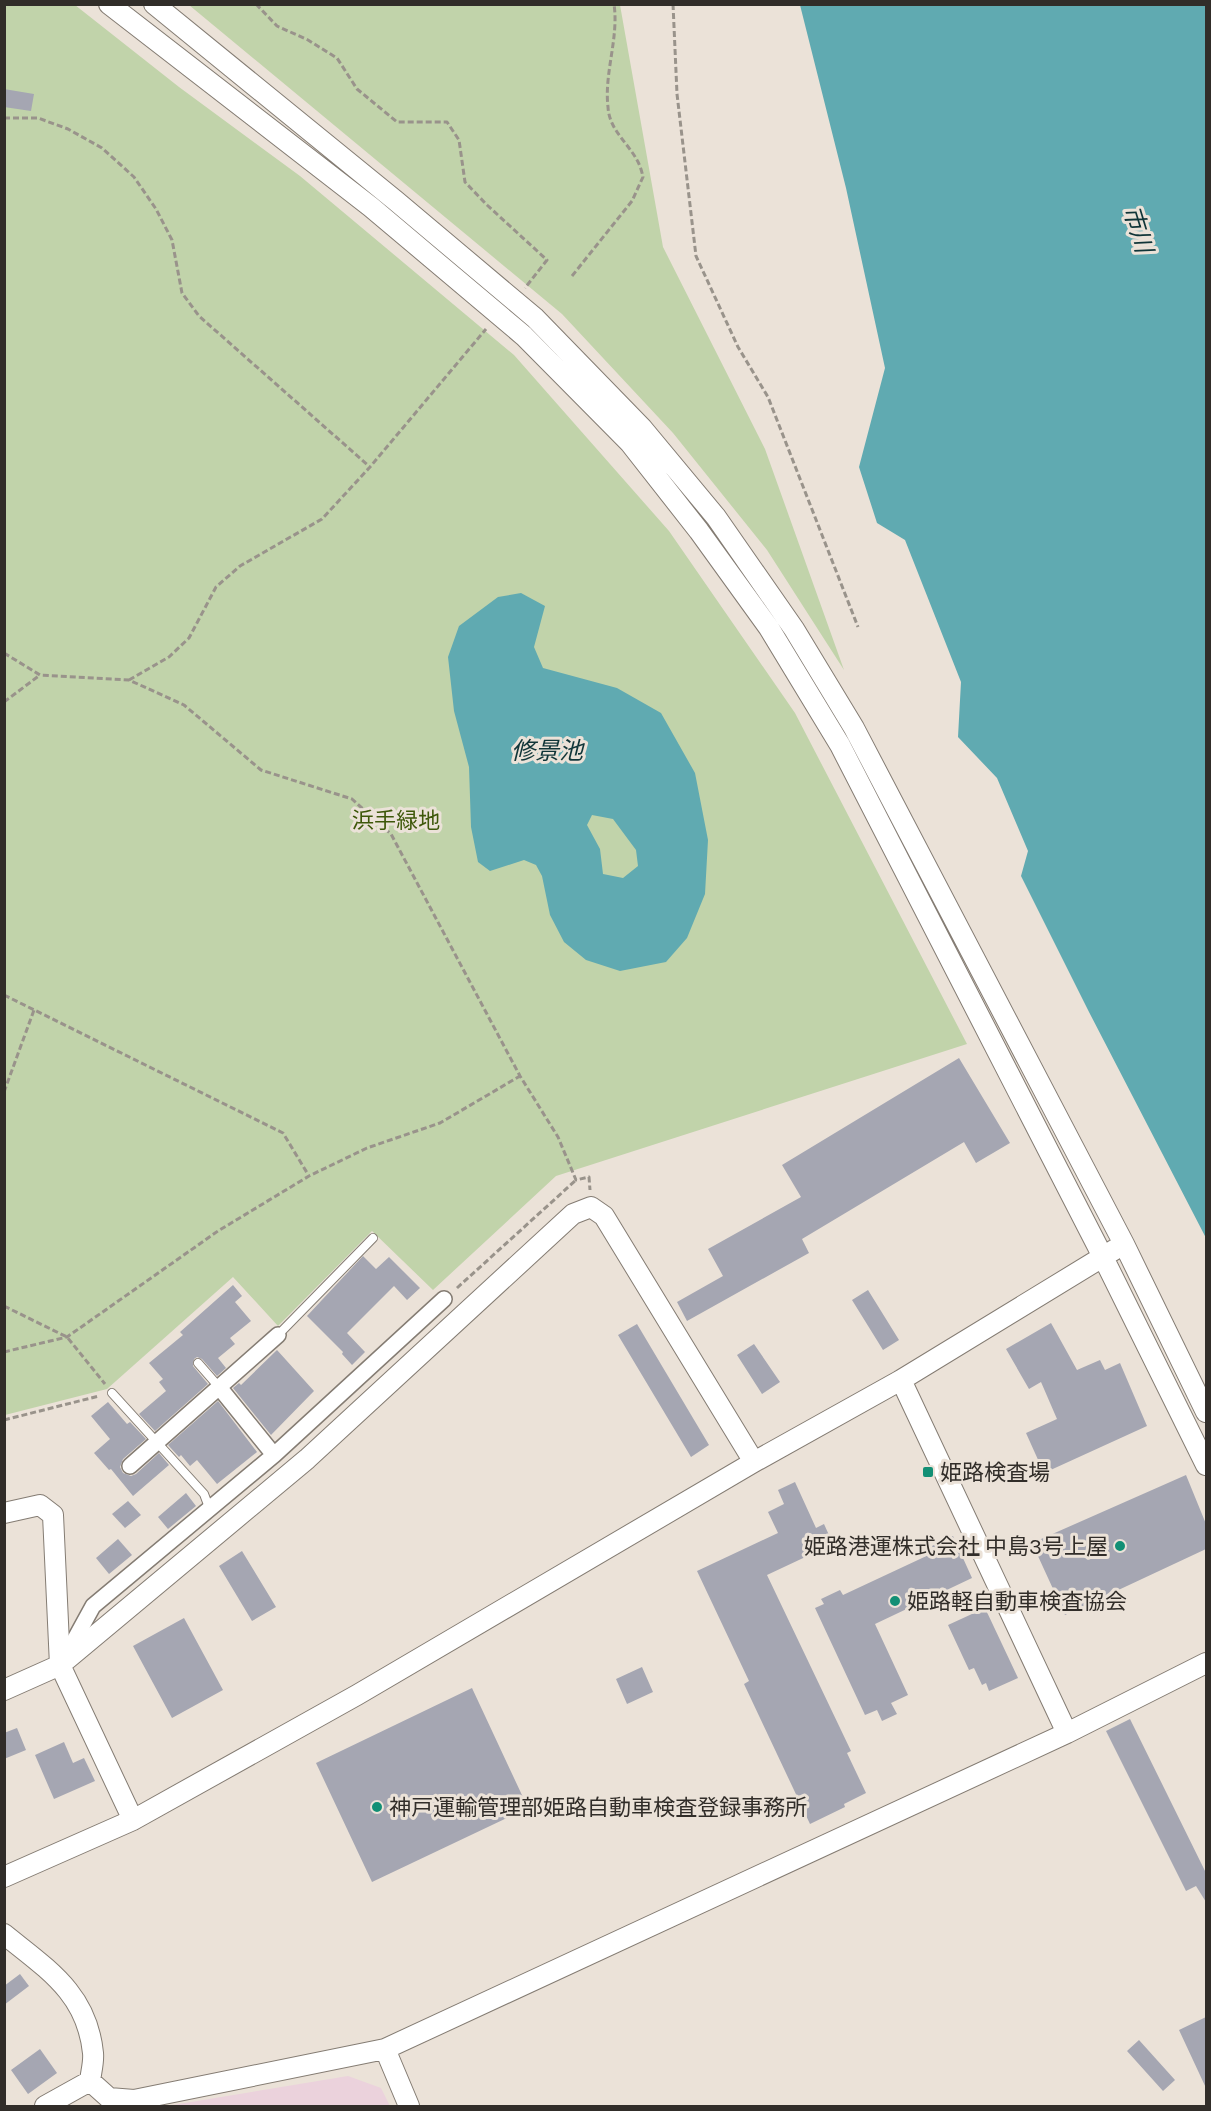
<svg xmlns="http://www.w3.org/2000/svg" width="1211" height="2111" viewBox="0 0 1211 2111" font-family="Karla,'Noto Sans JP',sans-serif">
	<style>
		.industrial { fill: #ebd2dc }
		.green { fill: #c1d3aa }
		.water { fill: #60aab1; fill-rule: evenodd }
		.building { fill: #a5a6b2 }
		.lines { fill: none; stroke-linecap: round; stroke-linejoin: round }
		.service-casing { stroke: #847c73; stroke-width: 10 }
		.minor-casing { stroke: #847c73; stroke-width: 18 }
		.tertiary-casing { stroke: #847c73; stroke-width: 22 }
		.path { stroke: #99938b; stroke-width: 3; stroke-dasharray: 6 3; stroke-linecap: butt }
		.service { stroke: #fff; stroke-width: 8 }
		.minor { stroke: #fff; stroke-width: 15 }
		.tertiary { stroke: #fff; stroke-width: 20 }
		.poi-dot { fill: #128f75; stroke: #ebe2d8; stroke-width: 2 }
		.labels { text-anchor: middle; stroke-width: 6; stroke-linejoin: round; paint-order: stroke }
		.park-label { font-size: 22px; fill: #3e580a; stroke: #ebe2d8 }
		.poi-label { font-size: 22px; fill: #312d29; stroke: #ebe2d8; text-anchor: start }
		.water-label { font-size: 24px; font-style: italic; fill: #103538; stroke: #ebe2d8 }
	</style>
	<rect width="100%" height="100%" fill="#ebe2d8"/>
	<path class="industrial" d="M348 2076 381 2088 390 2106H167Z"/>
	<path class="green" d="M5 5H75L179 87 300 176 514 355 669 531 795 713 967 1044 556 1176 433 1290 372 1231 278 1326 233 1277 107 1389 5 1415Z
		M189 5H620L663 247 765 449 844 670 767 550 673 433 562 314Z"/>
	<path class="water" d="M800 5H1206V1238L1089 1012 1021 876 1028 851 997 778 958 737 961 682 905 540 877 523 859 467 885 368 846 188Z
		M521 593 545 606 534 647 543 668 617 688 661 713 695 773 708 840 705 894 687 938 666 962 620 971 586 960 564 942 550 915 542 876 536 865 524 860 490 871 478 862 471 827 469 767 454 711 448 657 459 626 498 597ZM592 815 613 819 636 850 638 866 623 878 603 874 600 849 587 825Z"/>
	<path class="building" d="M4 89 34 94 31 111 4 107Z
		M959 1058 1010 1143 976 1163 964 1142 802 1239 809 1253 687 1321 677 1302 723 1276 708 1249 801 1197 782 1165Z
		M363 1256 376 1269 389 1257 420 1288 407 1300 394 1286 347 1333 365 1352 352 1365 342 1354 343 1352 307 1316Z
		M233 1285 242 1296 235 1302 251 1321 230 1338 235 1344 218 1358 226 1368 217 1376 202 1359 197 1357 194 1359 193 1366 208 1384 155 1431 139 1414 166 1391 159 1382 163 1379 149 1363 183 1335 180 1332Z
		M868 1290 899 1340 883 1350 852 1300Z
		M1051 1323 1077 1370 1100 1360 1105 1370 1120 1363 1147 1426 1044 1473 1026 1433 1057 1419 1041 1382 1029 1389 1006 1349Z
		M637 1324 709 1445 691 1457 618 1335Z
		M754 1344 780 1382 762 1394 737 1355Z
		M277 1350 314 1391 271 1435 233 1388 239 1383 241 1385Z
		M218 1401 257 1452 217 1484 197 1460 190 1466 181 1455 179 1457 168 1445Z
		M108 1402 127 1424 130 1422 146 1439 123 1459 120 1467 123 1473 131 1476 136 1474 159 1453 169 1465 133 1496 111 1469 109 1470 94 1453 110 1439 91 1416Z
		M1186 1475 1206 1524V1549L1065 1615 1032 1543Z
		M795 1482 816 1528 824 1524 833 1544 767 1575 851 1751 847 1753 866 1793 844 1804 845 1807 810 1824 744 1684 749 1681 697 1571 778 1533 768 1512 784 1504 778 1490Z
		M186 1493 196 1506 168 1529 158 1517Z
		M128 1501 141 1515 125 1528 112 1514Z
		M953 1536 972 1578 875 1624 908 1695 891 1703 897 1714 882 1721 877 1710 865 1715 815 1608 824 1604 821 1599 840 1590 843 1595 935 1552 932 1546Z
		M118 1539 132 1555 109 1574 96 1558Z
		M242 1551 276 1607 252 1621 219 1566Z
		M985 1608 1018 1678 989 1691 986 1683 982 1685 974 1668 969 1670 948 1625Z
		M184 1618 223 1690 172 1718 133 1646Z
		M642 1667 653 1692 627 1704 616 1679Z
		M472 1688 528 1808 372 1882 316 1763Z
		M1130 1719 1206 1873V1902L1196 1886 1186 1891 1106 1731Z
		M17 1728 26 1750 4 1759V1733Z
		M64 1742 73 1763 84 1758 95 1781 54 1799 35 1755Z
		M20 1974 29 1986 4 2005V1986Z
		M1206 2017V2088L1179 2030Z
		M1139 2040 1175 2080 1163 2091 1127 2051Z
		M40 2049 57 2073 28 2094 11 2070Z"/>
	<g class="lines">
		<g class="service-casing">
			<path id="service" d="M278 1335 373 1238
				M198 1363 219 1387
				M112 1393 204 1494 210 1510"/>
		</g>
		<g class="minor-casing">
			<path id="minor" d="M219 1387 274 1455
				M130 1466 278 1335
				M65 1657 93 1606 274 1455 444 1299"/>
		</g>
		<g class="tertiary-casing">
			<path id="tertiary" d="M109 4 371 207 524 336 630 443 699 531 769 628 840 745 1103 1257 1206 1465
				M154 4 396 201 535 318 642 428 716 517 794 629 854 728 1124 1244 1206 1412
				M901 1380 1067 1733
				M4 1513 40 1505 53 1515 60 1665 133 1820
				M4 1690 60 1665 307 1459 573 1214 591 1207 604 1216 754 1462
				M4 1877 133 1820 357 1695 754 1462 901 1380 1114 1250
				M4 1934C47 1969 87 1993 93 2053 94 2062 91 2072 90 2081L109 2098 134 2100 385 2049 1067 1733 1206 1663
				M385 2049 409 2106
				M45 2106 90 2081"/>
		</g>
		<path class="path" d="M256 4 277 26 308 40 337 58 357 89 397 122H447L459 140 465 182 487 205 547 260 525 288
			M673 4 677 94 696 256 738 347 768 397 858 627
			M4 118H38L68 129 102 148 134 177 156 209 172 240 182 293 199 316 370 467
			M572 276 632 201 643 177C642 172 640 165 637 160 627 142 609 129 608 107 604 73 619 38 614 4
			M4 653 40 675 129 680 184 705 261 770 352 799 391 834 520 1076 558 1137 576 1180 589 1177 590 1190
			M129 680 169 657 189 638 216 587 240 566 322 519 370 467 486 329
			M4 702 40 675
			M4 995 283 1133 309 1176
			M4 1092 34 1010
			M457 1288 576 1180
			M4 1306 67 1337 105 1384
			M4 1352 67 1337 218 1231 309 1176 367 1148 440 1123 520 1076
			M4 1420 99 1396"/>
		<use href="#service" class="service"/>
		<use href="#minor" class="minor"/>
		<use href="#tertiary" class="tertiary"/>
	</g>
	<g class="poi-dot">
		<rect x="922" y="1466" width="12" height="12" rx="3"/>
		<circle cx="1120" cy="1546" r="6"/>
		<circle cx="895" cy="1601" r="6"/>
		<circle cx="377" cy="1807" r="6"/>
	</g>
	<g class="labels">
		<g class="park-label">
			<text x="396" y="828">浜手緑地</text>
		</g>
		<g class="poi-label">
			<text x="940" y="1480">姫路検査場</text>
			<text x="1108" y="1554" text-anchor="end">姫路港運株式会社 中島3号上屋</text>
			<text x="907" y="1609">姫路軽自動車検査協会</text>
			<text x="389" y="1815">神戸運輸管理部姫路自動車検査登録事務所</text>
		</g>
		<g class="water-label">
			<text transform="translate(1138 229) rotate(73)" y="8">市川</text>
			<text x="547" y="759">修景池</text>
		</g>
	</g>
	<rect width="1211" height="2111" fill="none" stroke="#312d29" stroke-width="12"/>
</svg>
